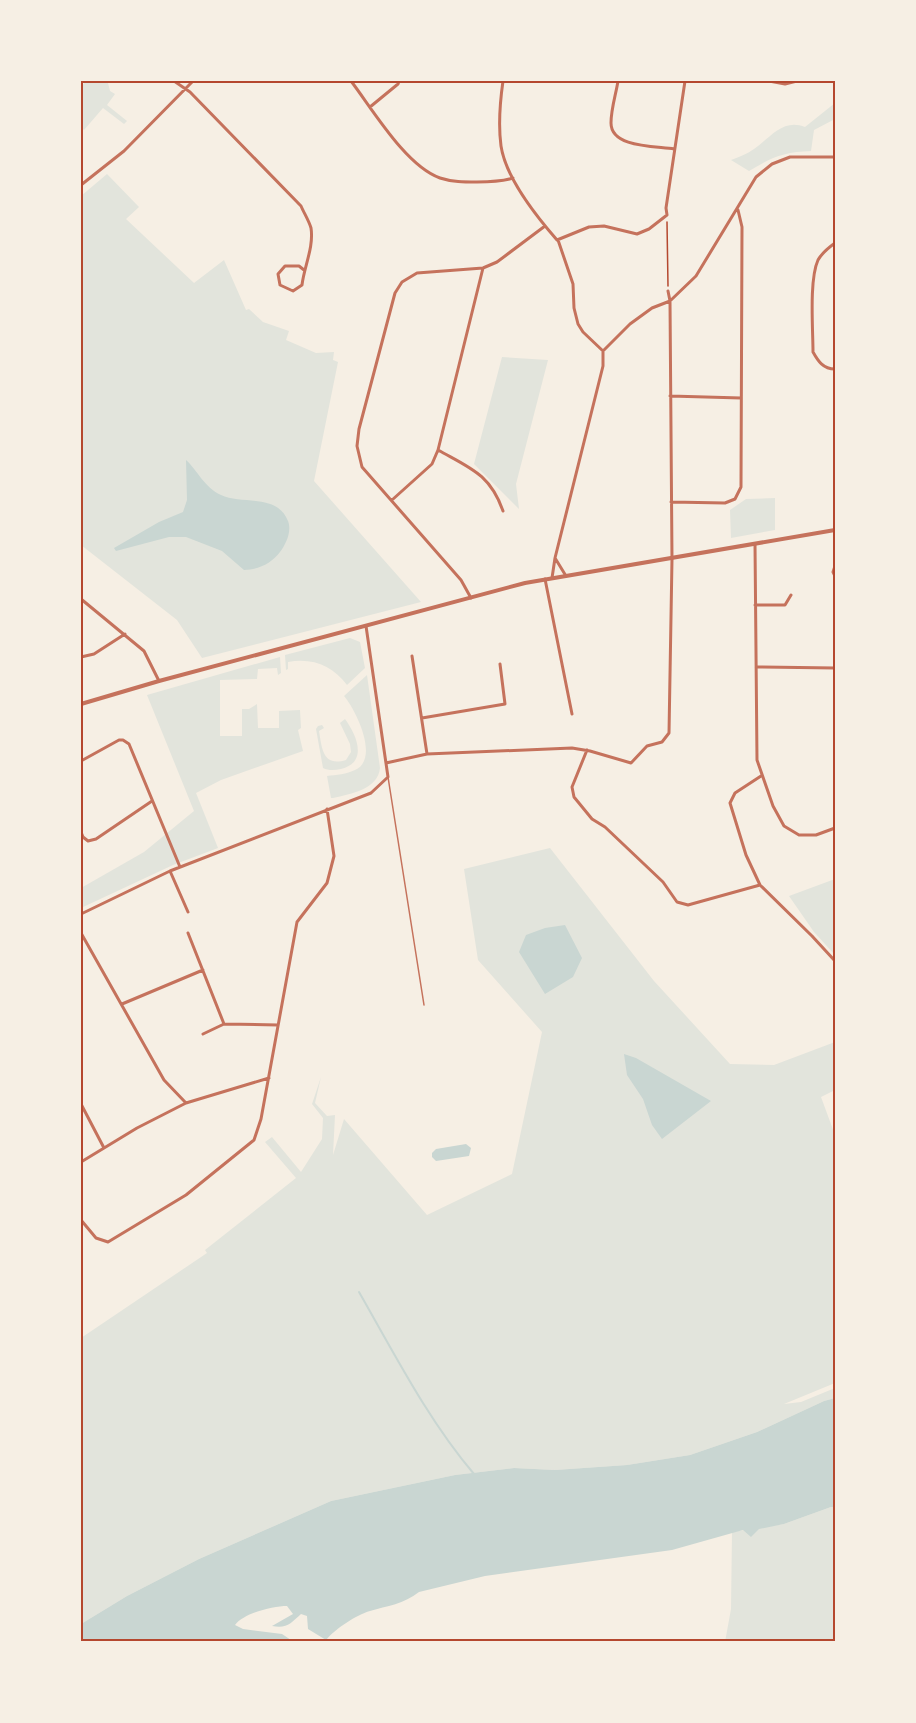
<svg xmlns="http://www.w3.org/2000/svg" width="916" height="1723" viewBox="0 0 916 1723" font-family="Figtree,sans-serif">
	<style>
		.green { fill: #e2e4dc }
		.water { fill: #c9d6d2 }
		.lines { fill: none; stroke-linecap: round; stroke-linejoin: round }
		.stream { stroke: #c9d6d2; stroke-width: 2 }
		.path { stroke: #b5482f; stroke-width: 1.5 }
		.service { stroke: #c5725c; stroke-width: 1.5 }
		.minor { stroke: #c5725c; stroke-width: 3 }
		.tertiary { stroke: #c5725c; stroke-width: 4 }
		.neatline { fill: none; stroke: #b5482f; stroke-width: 2 }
	</style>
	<rect width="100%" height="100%" fill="#f6efe4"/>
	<path class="green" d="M86 81H110L108 83 110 91 115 94 107 105 127 121 124 124 103 108 84 130 81 127V87Z
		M835 103V119L814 130 811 151C784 152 772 157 749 171L731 160C739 157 747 154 754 149 770 138 783 118 805 127Z
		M107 174 139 207 126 219 194 283 224 260 246 310 249 309 263 322 289 331 286 340 316 353 334 352 333 360 338 362 314 481 421 602 202 658 177 620 81 545V196Z
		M502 357 548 360 516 484 519 509 474 464Z
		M775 498V530L731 538 730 510 746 499Z
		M350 638 360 642 365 668 347 685C333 666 312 657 288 662V669L286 670 285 655Z
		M280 657 281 673 278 675 277 668 258 669 257 679 220 680V736H242V709H249L257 704 258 728H279V711L300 710 301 728 298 730 303 751 221 780 196 793 218 848 173 865 81 908V888L144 852 194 811 147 695Z
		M367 675 380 768C378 789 351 794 333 798H331L327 776C336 775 347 774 355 770 380 759 356 710 344 696Z
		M345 719C356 734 369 762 341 769 335 770 329 771 323 768L316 729 318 726 322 725 324 728 319 731C322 749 323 767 346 760L351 752 350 744 340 723Z
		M550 848 654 981 730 1064 774 1065 835 1042V1090L821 1097 835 1135V1383L784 1404 801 1402 835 1388V1398L824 1401 757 1432 690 1455 627 1465 555 1470 514 1468 455 1475 331 1501 199 1559 127 1596 81 1624V1338L207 1253 205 1250 296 1178 265 1142 272 1137 301 1172 322 1139 323 1118 312 1104 321 1077 315 1103 327 1116 335 1115 333 1155 344 1119 427 1215 512 1174 542 1032 478 960 464 869Z
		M835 879V955L814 932 789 896Z
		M831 1507H835V1642H725L731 1609 732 1532 784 1524Z"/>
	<path class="water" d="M186 460C198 471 204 487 221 495 241 505 277 493 288 521 292 531 286 544 280 552 272 563 258 570 244 570L222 551 186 537H169L116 551 114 548 159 522 183 512 187 500Z
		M565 925 582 958 573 977 545 994 519 952 526 935 545 928Z
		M624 1054 636 1058 711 1101 662 1139 652 1125 643 1099 627 1075Z
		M466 1144 471 1148 469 1156 436 1161 432 1157V1153L436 1149Z
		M835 1398V1507H831L784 1524 759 1529 751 1537 743 1530 672 1550 485 1576 419 1592C404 1604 387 1606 370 1611 356 1615 335 1629 326 1640L308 1629 307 1616 301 1614C291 1623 287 1629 272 1626L293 1614 287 1606C273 1606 244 1613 235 1625L243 1629 282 1634 294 1642H81V1624L127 1596 199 1559 331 1501 455 1475 514 1468 555 1470 627 1465 690 1455 757 1432 824 1401Z"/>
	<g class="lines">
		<path class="stream" d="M359 1292C394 1353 428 1420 474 1474"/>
		<path class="path" d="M667 222 668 286"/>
		<path class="service" d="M388 777 424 1005"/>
		<path class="minor" d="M174 81 190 92 301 206C304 213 309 221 311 228 314 247 304 267 302 285L293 291 280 285 278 274 285 266H299L304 270
			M351 81C373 110 406 166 440 178 452 182 464 182 477 182 489 182 501 182 513 178
			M503 81C500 102 498 124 501 146 506 179 536 216 557 240L589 227 604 226 637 234 649 229 667 215 666 208 685 81
			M618 81C616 94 611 109 611 123 611 148 656 146 674 149
			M769 81 785 84 797 81
			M370 107 398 84 399 81
			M81 185 124 151 193 81
			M558 240 573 284 574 308 578 324 583 332 603 351
			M835 243C828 248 822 253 818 260 809 280 813 329 813 352 818 361 823 369 835 369
			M670 396 741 398
			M438 450C470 468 490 474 503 511
			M392 500 432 464 438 450 483 268
			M671 502 725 503 735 499 741 487 742 227 738 210
			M755 544 757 760 773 806 784 826 799 835H816L835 828
			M555 558 603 366V351L630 324 652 308 670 301 696 276 756 177 772 164 790 157H835
			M835 566 833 572 835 576
			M552 578 555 558 566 576
			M545 579 572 714
			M471 598 461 580 362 467 357 446 359 429 395 293 402 282 417 273 483 268 497 262 545 226
			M81 599 144 651 159 681
			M755 605H785L791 595
			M412 656 427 754
			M81 657 94 654 125 634
			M756 667 835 668
			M422 718 505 704 500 664
			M587 750 572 787 574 797 592 819 605 827 663 882 677 902 688 905 760 885
			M81 761 119 740H123L129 744 180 867
			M386 763 427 754 572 748 590 751 631 763 647 746 662 742 669 733 672 559 670 301 668 291
			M761 776 735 793 730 803 746 855 760 885 812 936 835 961
			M81 832 83 837 88 841 96 839 152 801
			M170 871 188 912
			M81 914 170 871 371 793 388 777 366 626
			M81 933 164 1080 186 1103
			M188 933 224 1024
			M122 1004 203 970
			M203 1034 224 1024 278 1025
			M81 1104 104 1148
			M81 1162 137 1128 186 1103 269 1078
			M81 1220 96 1238 108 1242 186 1195 254 1140 261 1119 297 922 327 883 334 856 327 809"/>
		<path class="tertiary" d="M81 704 159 681 525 583 835 530"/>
	</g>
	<rect width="916" height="1723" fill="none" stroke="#f6efe4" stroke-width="165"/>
	<rect x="82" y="82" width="752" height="1558" class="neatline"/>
</svg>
